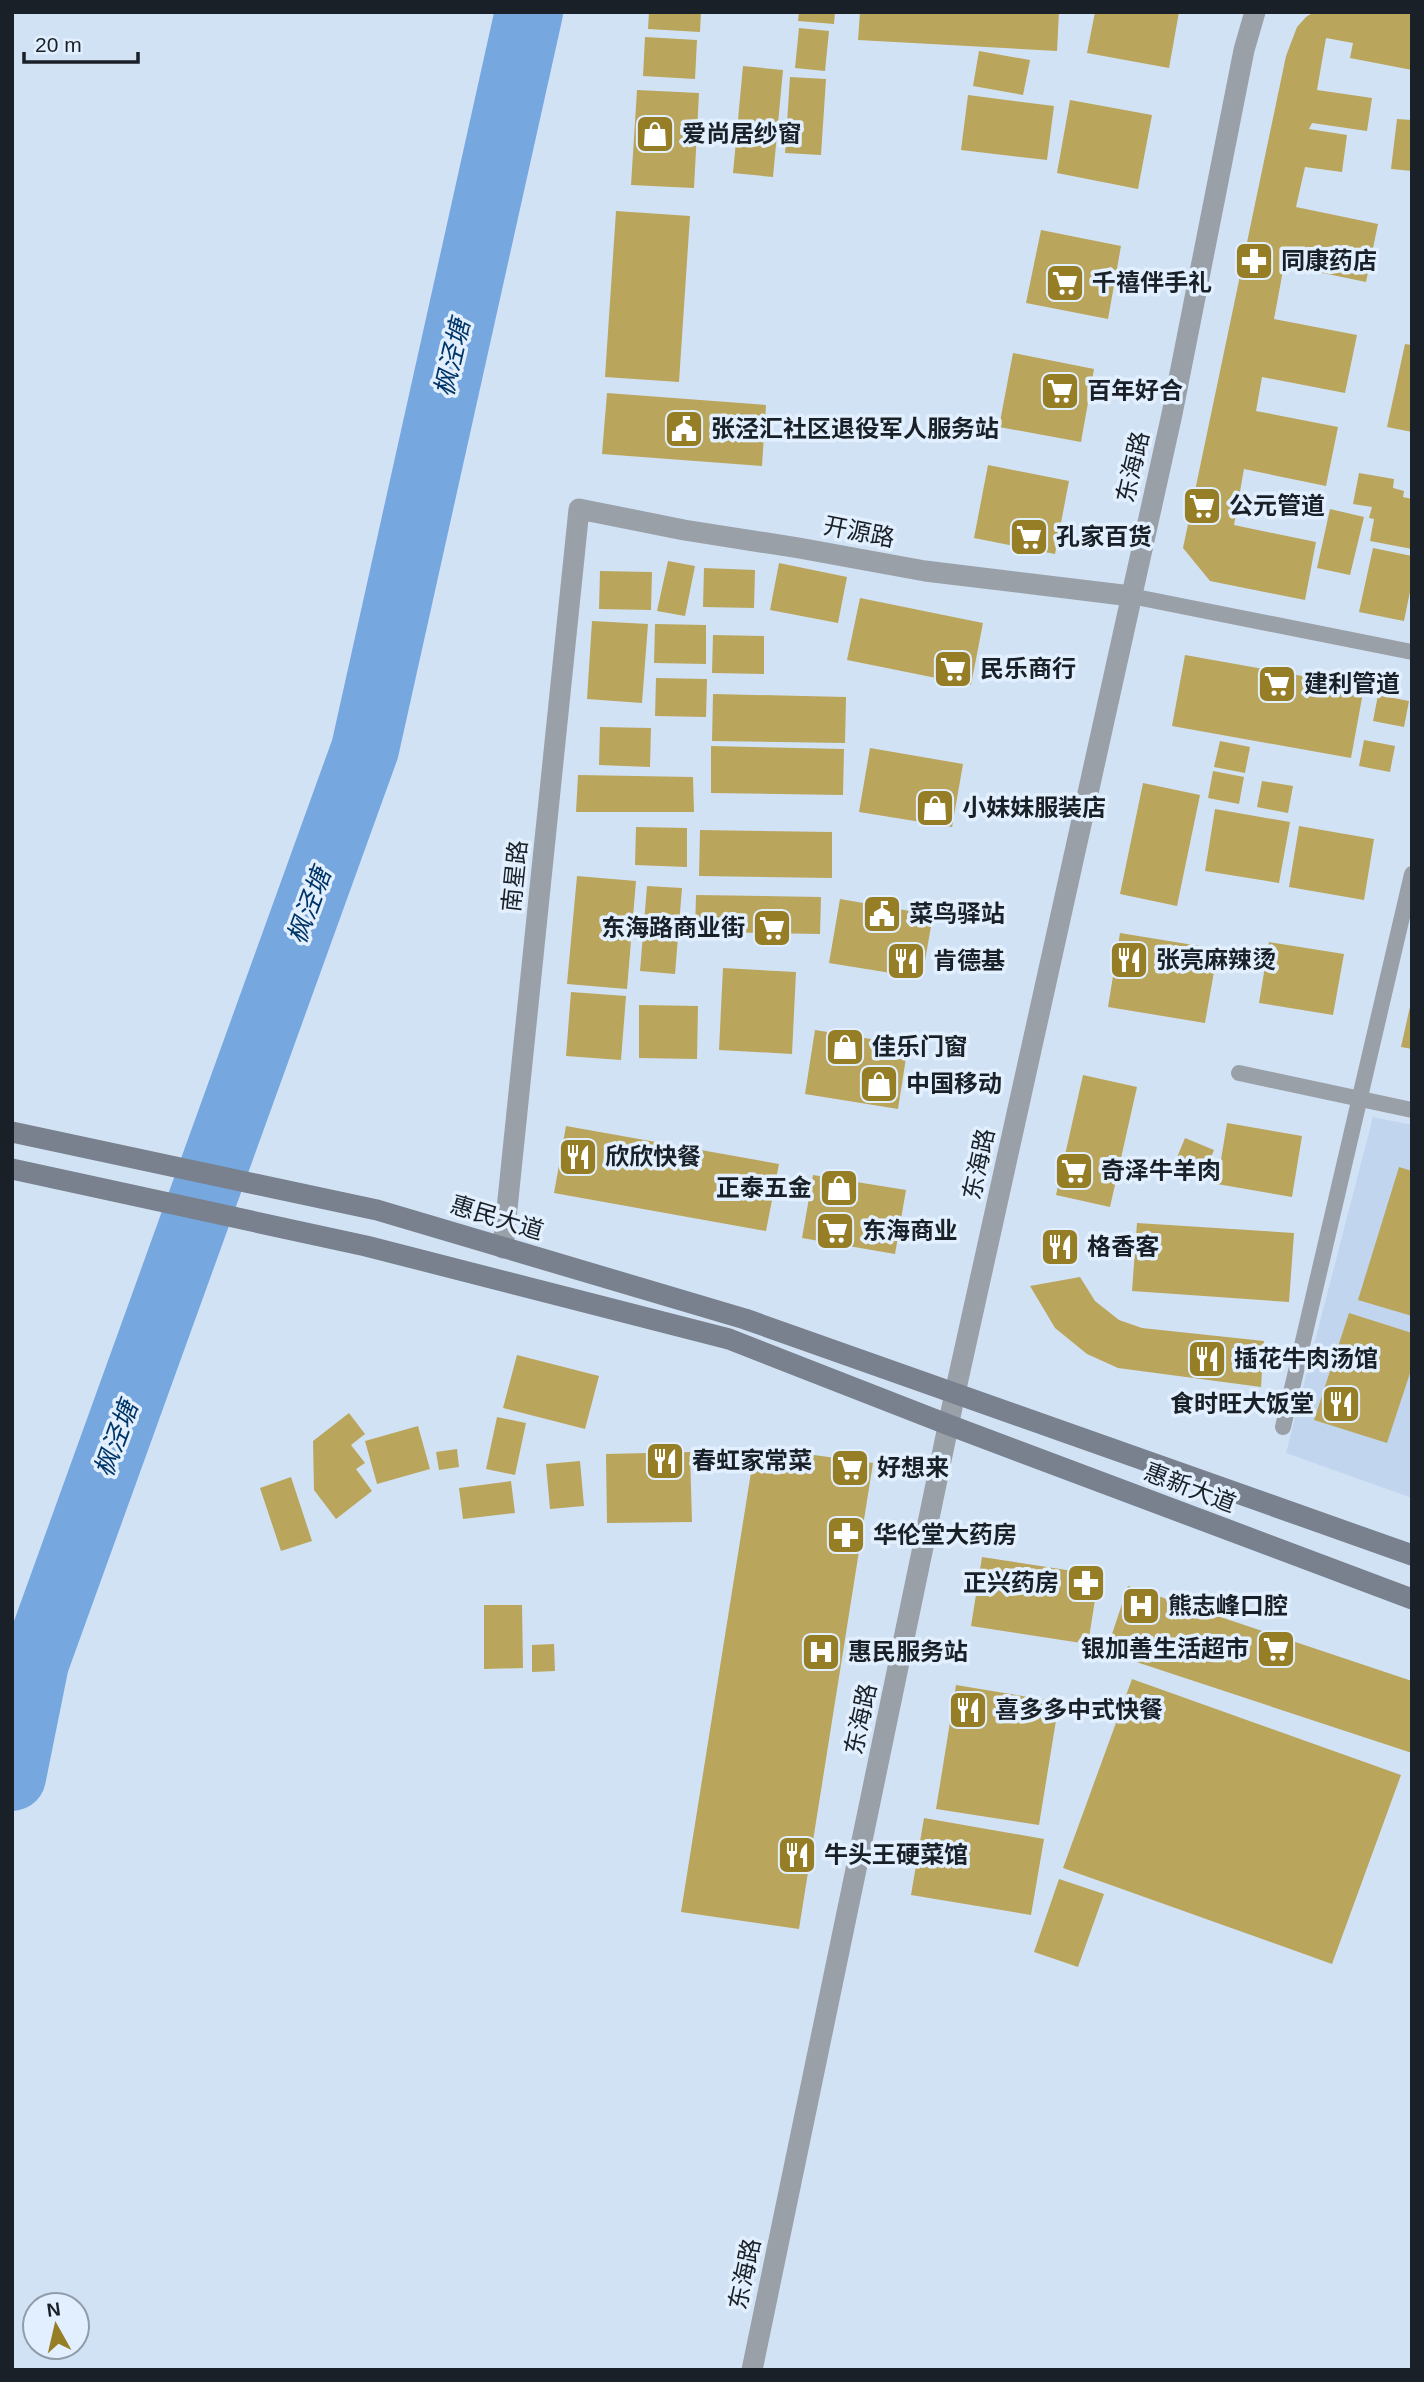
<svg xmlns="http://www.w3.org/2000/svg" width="1424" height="2382" viewBox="0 0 1424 2382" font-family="Arial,'Noto Sans SC',sans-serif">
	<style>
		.built { fill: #c1d5ee }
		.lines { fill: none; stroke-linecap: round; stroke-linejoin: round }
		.river { stroke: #77a7df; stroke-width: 68 }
		.building { fill: #baa55c }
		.lane { stroke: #9aa0a8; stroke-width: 16 }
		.street { stroke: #9aa0a8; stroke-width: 21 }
		.secondary { stroke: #78818d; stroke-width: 21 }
		.labels { text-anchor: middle; stroke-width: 7; stroke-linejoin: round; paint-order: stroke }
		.poi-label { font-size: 24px; font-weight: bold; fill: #1a2027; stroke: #e2effe; text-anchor: start }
		.street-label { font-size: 24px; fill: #1a2027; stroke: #e2effe }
		.water-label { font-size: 26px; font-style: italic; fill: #003567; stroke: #e2effe }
	</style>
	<rect width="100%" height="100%" fill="#d2e2f5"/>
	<path class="built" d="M1373 1117 1412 1125V1498L1286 1453Z"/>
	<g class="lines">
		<path class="river" d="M12 1777 35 1663 365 749 529 12"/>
	</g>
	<path class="building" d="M649 12H701L700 32 648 29Z
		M799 12H835L834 24 798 21Z
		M860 12H1059L1057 51 858 40Z
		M1095 12H1179L1169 68 1087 53Z
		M1314 12 1412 13V70L1350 58 1353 43 1326 38 1317 90 1372 98 1367 131 1312 123 1309 129 1347 135 1342 172 1305 167 1296 207 1378 224 1366 282 1284 265 1274 319 1357 335 1345 393 1262 377 1256 411 1338 427 1326 486 1244 469 1234 525 1316 542 1305 600 1210 581 1183 548 1286 56 1297 27 1306 17Z
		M799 28 829 31 825 71 795 68Z
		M645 37 697 40 695 79 643 76Z
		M979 51 1030 60 1023 95 973 86Z
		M743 66 783 70 773 177 733 173Z
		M790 77 826 79 821 155 785 153Z
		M637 90 699 93 694 188 631 185Z
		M968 95 1054 106 1047 160 961 150Z
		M1070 100 1152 115 1138 189 1057 173Z
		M1397 119 1412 120V171L1391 169Z
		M616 211 690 216 679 382 605 377Z
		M1041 230 1121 246 1108 319 1026 303Z
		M1405 344 1412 345V432L1387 427Z
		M1013 353 1094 369 1081 442 999 427Z
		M607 393 766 405 762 466 602 454Z
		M988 465 1069 481 1055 554 974 538Z
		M1359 473 1394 479 1393 488 1404 491 1403 497 1412 499V549L1370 541 1374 519 1369 518 1372 507 1353 504Z
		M1330 509 1364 517 1350 575 1317 568Z
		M1373 548 1412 556V582L1404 621 1359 612Z
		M668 561 695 566 685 616 657 611Z
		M779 563 847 577 838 623 770 610Z
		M704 568 755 570 754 608 703 607Z
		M600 571 652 572 651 610 599 609Z
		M860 598 983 623 971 685 847 660Z
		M592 621 648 624 642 703 587 699Z
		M655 624 706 625V664L654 663Z
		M713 635 764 636V674L712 673Z
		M1185 655 1364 687 1351 758 1172 726Z
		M656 678 707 679 706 717 655 716Z
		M713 694 846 697 845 743 712 741Z
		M1378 695 1409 701 1404 727 1373 721Z
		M600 727 651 728 650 767 599 765Z
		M1364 740 1395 746 1390 772 1359 766Z
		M1220 741 1250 747 1245 773 1214 767Z
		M711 746 844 749 843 795 711 793Z
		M870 748 963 764 952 827 859 812Z
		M1213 771 1244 777 1239 804 1208 798Z
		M578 775 693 777 694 812H576Z
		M1262 781 1293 786 1288 813 1257 807Z
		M1143 783 1200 795 1177 906 1120 894Z
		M1215 809 1290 822 1279 883 1205 871Z
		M1299 826 1374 839 1364 900 1289 887Z
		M636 827 687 828V867L635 865Z
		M700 830 832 832V878L699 876Z
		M577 876 636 881 627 989 567 984Z
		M647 886 682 888 675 974 640 971Z
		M696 895 821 897 820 934 695 932Z
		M840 899 933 915 922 978 829 963Z
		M1120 933 1218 949 1205 1023 1108 1007Z
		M1269 942 1344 954 1333 1015 1259 1003Z
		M723 968 796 972 792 1054 719 1050Z
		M571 992 626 996 621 1060 566 1056Z
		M1411 1002 1412 1003V1049L1401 1047Z
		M639 1005 698 1006 697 1059 639 1058Z
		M815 1030 908 1045 898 1109 805 1094Z
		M1083 1075 1137 1087 1110 1207 1056 1195Z
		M1227 1123 1302 1136 1292 1197 1217 1184Z
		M566 1126 779 1164 766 1231 554 1193Z
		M1185 1138 1214 1150 1202 1180 1173 1167Z
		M1399 1167 1412 1171V1316L1358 1300Z
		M813 1175 906 1190 895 1254 802 1238Z
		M1137 1223 1294 1233 1289 1302 1132 1291Z
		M1080 1277 1095 1301 1119 1320 1142 1328 1264 1341 1261 1387 1118 1368 1087 1354 1055 1328 1030 1286Z
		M1349 1313 1412 1333V1367L1387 1443 1314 1420Z
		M517 1355 599 1376 585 1429 503 1408Z
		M349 1413 365 1434 351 1445 365 1463 356 1469 372 1491 336 1519 314 1490 313 1441Z
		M497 1417 526 1423 515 1475 486 1469Z
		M418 1426 430 1469 377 1484 365 1441Z
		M755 1447 873 1463 799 1929 681 1912Z
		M457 1449 459 1467 439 1470 436 1452Z
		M690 1452 692 1522 607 1523 606 1454Z
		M580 1461 584 1506 550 1509 546 1464Z
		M291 1477 312 1541 281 1551 260 1488Z
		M511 1481 515 1513 463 1519 459 1488Z
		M982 1557 1099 1575 1088 1644 971 1626Z
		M1128 1586 1412 1681V1753L1106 1652Z
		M484 1605H522L523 1668 484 1669Z
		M554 1644 555 1671 532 1672V1645Z
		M1132 1679 1401 1775 1332 1964 1063 1868Z
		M956 1685 1059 1702 1039 1825 936 1809Z
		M924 1818 1044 1839 1031 1915 911 1895Z
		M1059 1879 1104 1894 1078 1967 1034 1952Z"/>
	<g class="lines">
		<path class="lane" d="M1131 596 1412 652
			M1239 1073 1412 1110
			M1283 1427 1412 874"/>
		<path class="street" d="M503 1248 579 509 684 530 799 548 925 571 1131 596
			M752 2370 955 1393 1172 414 1244 50 1255 12"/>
		<path class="secondary" d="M12 1132 377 1210 745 1319 1412 1555
			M12 1169 366 1246 729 1339 949 1425 1412 1599"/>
	</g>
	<defs>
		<g id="shop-square" transform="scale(2.0125)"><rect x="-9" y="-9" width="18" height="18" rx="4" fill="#957e25" stroke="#e2effe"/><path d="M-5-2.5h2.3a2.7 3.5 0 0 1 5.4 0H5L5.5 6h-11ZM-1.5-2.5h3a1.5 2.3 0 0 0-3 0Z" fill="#fff"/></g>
		<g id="pharmacy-square" transform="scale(2.0125)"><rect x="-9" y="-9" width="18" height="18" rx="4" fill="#957e25" stroke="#e2effe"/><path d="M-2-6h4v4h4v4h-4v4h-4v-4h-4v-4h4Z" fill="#fff"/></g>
		<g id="supermarket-square" transform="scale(2.0125)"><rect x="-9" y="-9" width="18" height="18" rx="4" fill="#957e25" stroke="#e2effe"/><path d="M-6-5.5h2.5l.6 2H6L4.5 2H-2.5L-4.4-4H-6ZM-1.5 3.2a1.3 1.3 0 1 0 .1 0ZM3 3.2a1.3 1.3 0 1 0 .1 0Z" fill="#fff"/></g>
		<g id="civic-square" transform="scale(2.0125)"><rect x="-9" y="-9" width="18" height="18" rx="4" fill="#957e25" stroke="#e2effe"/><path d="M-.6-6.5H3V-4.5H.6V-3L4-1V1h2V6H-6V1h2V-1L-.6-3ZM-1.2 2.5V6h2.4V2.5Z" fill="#fff"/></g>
		<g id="restaurant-square" transform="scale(2.0125)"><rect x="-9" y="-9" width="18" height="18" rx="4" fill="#957e25" stroke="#e2effe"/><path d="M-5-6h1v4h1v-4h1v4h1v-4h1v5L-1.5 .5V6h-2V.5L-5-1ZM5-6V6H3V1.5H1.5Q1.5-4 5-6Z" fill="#fff"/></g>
		<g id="hospital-square" transform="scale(2.0125)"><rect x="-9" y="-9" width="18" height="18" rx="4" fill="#957e25" stroke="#e2effe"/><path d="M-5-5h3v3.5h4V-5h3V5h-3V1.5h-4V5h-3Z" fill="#fff"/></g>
	</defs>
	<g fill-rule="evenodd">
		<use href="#shop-square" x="655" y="134"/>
		<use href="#pharmacy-square" x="1254" y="261"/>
		<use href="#supermarket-square" x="1065" y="283"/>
		<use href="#supermarket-square" x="1060" y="391"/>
		<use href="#civic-square" x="684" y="429"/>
		<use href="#supermarket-square" x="1202" y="506"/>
		<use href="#supermarket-square" x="1029" y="537"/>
		<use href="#supermarket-square" x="953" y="669"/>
		<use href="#supermarket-square" x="1277" y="684"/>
		<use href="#shop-square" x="935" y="808"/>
		<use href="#civic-square" x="882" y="914"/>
		<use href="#supermarket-square" x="772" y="928"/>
		<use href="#restaurant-square" x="1129" y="960"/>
		<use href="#restaurant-square" x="906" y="961"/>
		<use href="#shop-square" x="845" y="1047"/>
		<use href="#shop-square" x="879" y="1084"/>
		<use href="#restaurant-square" x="578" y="1157"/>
		<use href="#supermarket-square" x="1074" y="1171"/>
		<use href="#shop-square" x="839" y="1188"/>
		<use href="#supermarket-square" x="835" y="1231"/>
		<use href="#restaurant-square" x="1060" y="1247"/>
		<use href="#restaurant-square" x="1207" y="1359"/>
		<use href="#restaurant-square" x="1341" y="1404"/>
		<use href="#restaurant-square" x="665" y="1461"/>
		<use href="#supermarket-square" x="850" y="1468"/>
		<use href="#pharmacy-square" x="846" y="1535"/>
		<use href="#pharmacy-square" x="1086" y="1583"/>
		<use href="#hospital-square" x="1141" y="1606"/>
		<use href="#supermarket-square" x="1276" y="1649"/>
		<use href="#hospital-square" x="821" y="1652"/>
		<use href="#restaurant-square" x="968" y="1710"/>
		<use href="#restaurant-square" x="797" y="1855"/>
	</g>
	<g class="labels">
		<g class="poi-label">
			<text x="682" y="142">爱尚居纱窗</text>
			<text x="1281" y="269">同康药店</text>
			<text x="1092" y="291">千禧伴手礼</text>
			<text x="1087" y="399">百年好合</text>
			<text x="711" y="437">张泾汇社区退役军人服务站</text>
			<text x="1229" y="514">公元管道</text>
			<text x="1056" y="545">孔家百货</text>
			<text x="980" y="677">民乐商行</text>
			<text x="1304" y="692">建利管道</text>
			<text x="962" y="816">小妹妹服装店</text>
			<text x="909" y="922">菜鸟驿站</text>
			<text x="745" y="936" text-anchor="end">东海路商业街</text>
			<text x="1156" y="968">张亮麻辣烫</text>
			<text x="933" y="969">肯德基</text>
			<text x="872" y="1055">佳乐门窗</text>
			<text x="906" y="1092">中国移动</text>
			<text x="605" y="1165">欣欣快餐</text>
			<text x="1101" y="1179">奇泽牛羊肉</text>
			<text x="812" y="1196" text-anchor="end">正泰五金</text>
			<text x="862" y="1239">东海商业</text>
			<text x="1087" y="1255">格香客</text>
			<text x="1234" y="1367">插花牛肉汤馆</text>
			<text x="1314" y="1412" text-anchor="end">食时旺大饭堂</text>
			<text x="692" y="1469">春虹家常菜</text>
			<text x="877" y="1476">好想来</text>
			<text x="873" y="1543">华伦堂大药房</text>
			<text x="1059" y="1591" text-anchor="end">正兴药房</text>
			<text x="1168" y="1614">熊志峰口腔</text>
			<text x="1249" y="1657" text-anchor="end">银加善生活超市</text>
			<text x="848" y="1660">惠民服务站</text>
			<text x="995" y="1718">喜多多中式快餐</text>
			<text x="824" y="1863">牛头王硬菜馆</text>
		</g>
		<g class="street-label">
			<text transform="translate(1133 467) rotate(-77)" y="8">东海路</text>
			<text transform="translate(859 532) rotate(11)" y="8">开源路</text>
			<text transform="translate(515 876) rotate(-84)" y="8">南星路</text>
			<text transform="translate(979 1164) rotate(-78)" y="8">东海路</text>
			<text transform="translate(497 1218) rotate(17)" y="8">惠民大道</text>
			<text transform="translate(1190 1488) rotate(21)" y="8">惠新大道</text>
			<text transform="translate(861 1719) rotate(-78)" y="8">东海路</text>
			<text transform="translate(745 2274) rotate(-78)" y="8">东海路</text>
		</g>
		<g class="water-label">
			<text transform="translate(452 358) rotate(-77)" y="9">枫泾塘</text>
			<text transform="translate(309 906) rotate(-70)" y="9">枫泾塘</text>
			<text transform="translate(116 1439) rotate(-70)" y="9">枫泾塘</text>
		</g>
	</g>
	<rect width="1424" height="2382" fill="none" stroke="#1a2027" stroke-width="28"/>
	<g transform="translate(56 2326) rotate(352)"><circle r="33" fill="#e2effe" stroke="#929ca8" stroke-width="2"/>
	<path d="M0-5L12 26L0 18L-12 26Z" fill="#957e25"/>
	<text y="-10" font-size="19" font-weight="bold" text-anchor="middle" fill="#1a2027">N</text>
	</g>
	<path d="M24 52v10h114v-10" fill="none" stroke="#1a2027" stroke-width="3.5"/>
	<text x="35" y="52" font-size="21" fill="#1a2027" stroke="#e2effe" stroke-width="5" paint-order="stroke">20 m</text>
</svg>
